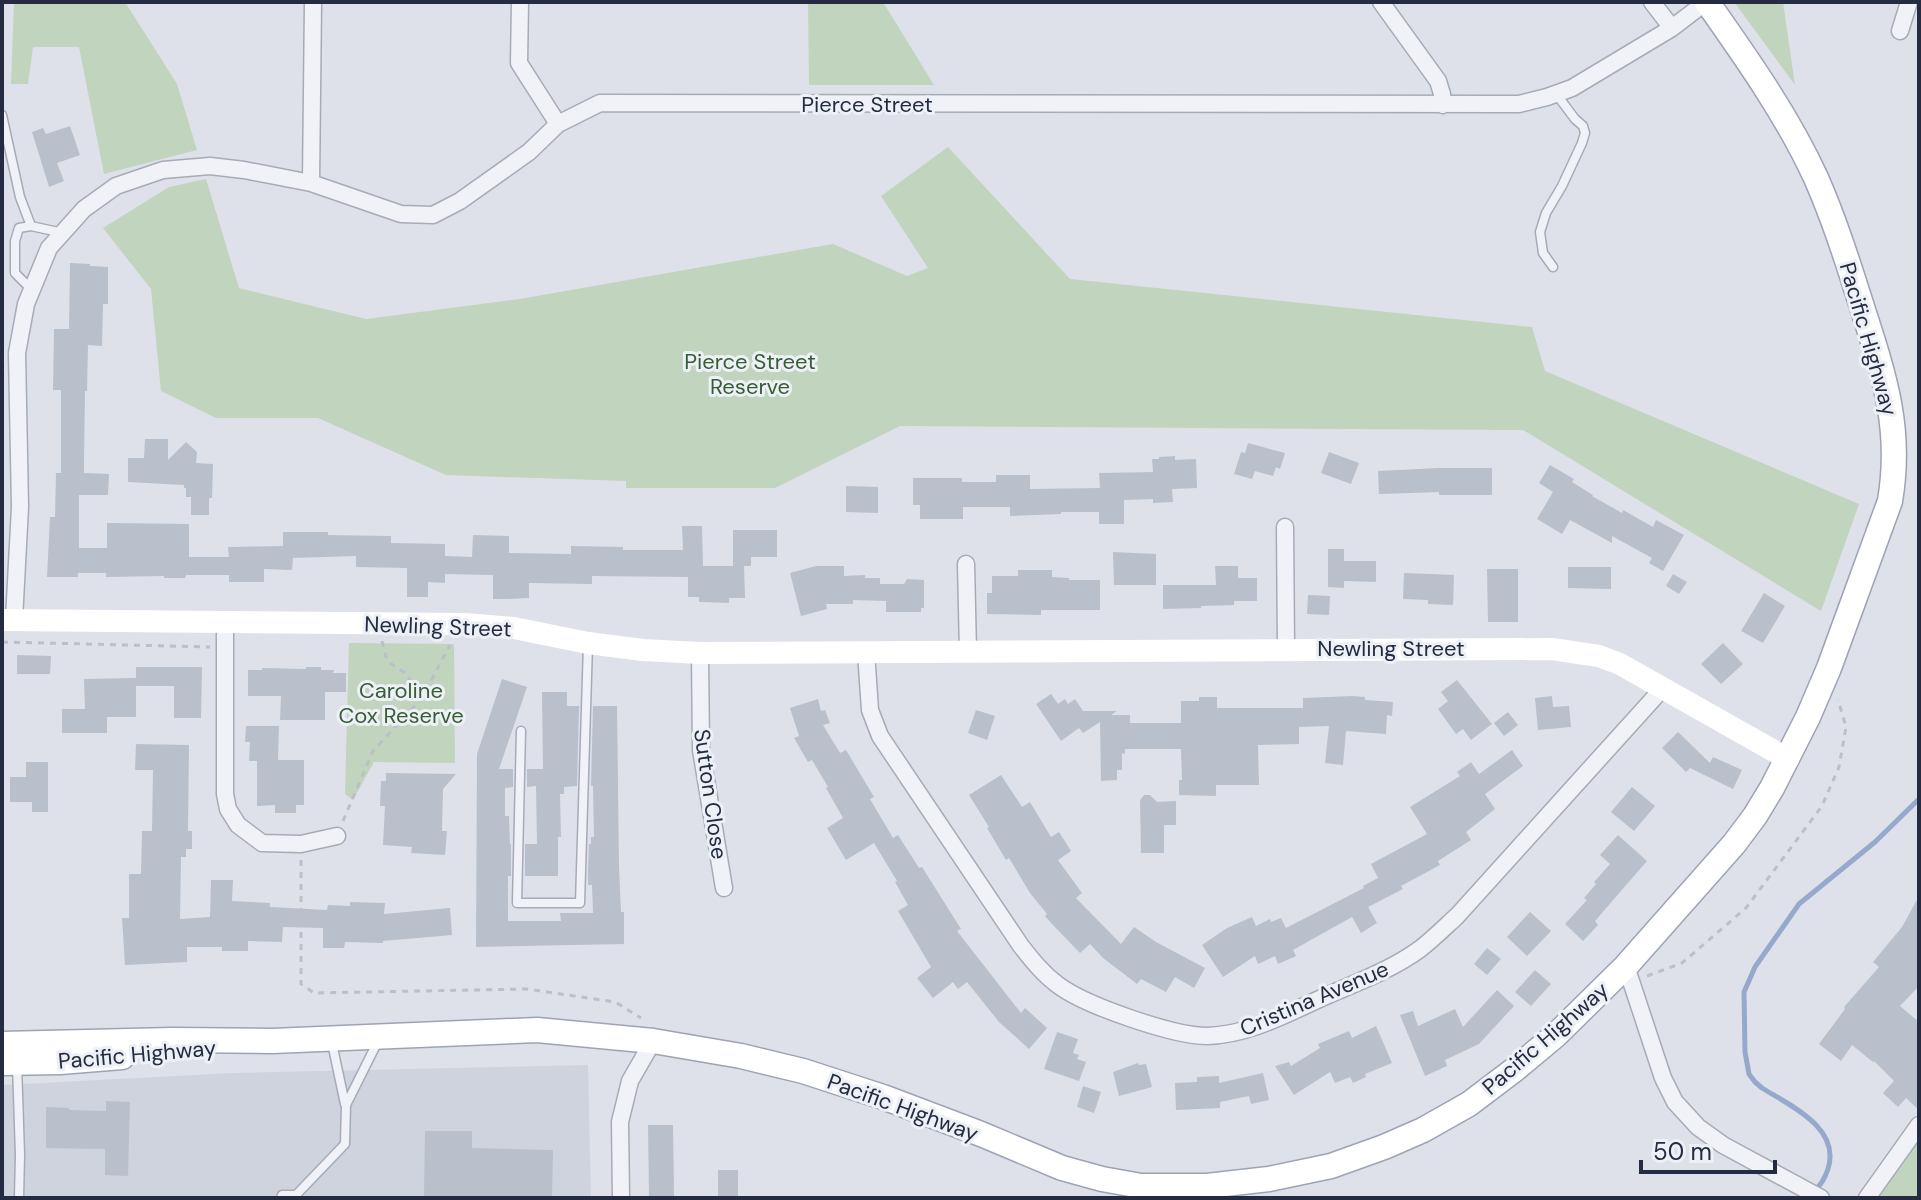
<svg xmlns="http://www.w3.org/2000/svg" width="1921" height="1200" viewBox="0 0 1921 1200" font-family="'DM Sans',sans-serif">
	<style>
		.built { fill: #cfd3de }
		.green { fill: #c1d4be }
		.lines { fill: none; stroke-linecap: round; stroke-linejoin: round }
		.stream { stroke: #95a9cd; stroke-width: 5 }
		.building { fill: #babfcc }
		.lane-casing { stroke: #a6abb7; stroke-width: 11 }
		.street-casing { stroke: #a6abb7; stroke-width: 19 }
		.primary-casing { stroke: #9ca3b6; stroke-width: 27 }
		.path { stroke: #bcbfc8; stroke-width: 3; stroke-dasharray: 6 6; stroke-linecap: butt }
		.lane { stroke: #f1f2f7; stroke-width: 8 }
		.street { stroke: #f1f2f7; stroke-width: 16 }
		.secondary { stroke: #fff; stroke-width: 22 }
		.primary { stroke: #fff; stroke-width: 24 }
		.labels { text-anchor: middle; stroke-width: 6; stroke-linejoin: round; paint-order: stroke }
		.street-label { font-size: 22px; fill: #252c41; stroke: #edf0f6 }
		.park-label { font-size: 22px; fill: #355e31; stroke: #edf0f6 }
	</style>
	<rect width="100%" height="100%" fill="#dee1e9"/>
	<path class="built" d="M588 1065 591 1198H2V1085L233 1073Z"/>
	<path class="green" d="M14 2H125L177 84 197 150 104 174 79 47H33L28 84H11Z
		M808 2H883L934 85H809Z
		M1734 2H1783L1795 85Z
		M948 147 1070 279 1532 327 1545 371 1859 504 1821 611 1523 430 900 426 775 488H626V481L446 475 318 418H216L161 391 151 289 103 228 169 187 206 179 239 288 366 319 520 299 833 244 907 276 928 268 881 196Z
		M349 643 454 644 455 763 374 762 353 800 345 794Z
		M1919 1139V1198H1878Z"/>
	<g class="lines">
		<path class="stream" d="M1815 1190C1822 1184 1825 1178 1828 1169 1841 1128 1791 1106 1762 1088L1755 1082 1749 1074 1745 1052 1744 992 1755 967 1799 904 1875 842 1919 799"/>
	</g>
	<path class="building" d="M70 126 80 155 57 163 64 181 49 187 32 132 43 128 46 134Z
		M70 263 90 264V266L108 267V304H103L102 346 88 345 87 391H85L84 461V473L109 474 108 495H79V548H107V523L189 524V557H229L228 547 283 546V532H328V535L391 536V543L445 544V556L472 557 473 535 509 536V553L571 554V546L623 547V550H683L682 526H702L703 566H733V530H777V557H751V566H744L745 598H729V603L699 602V597H688V577L592 576V584L529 583V598L508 599H493V575L445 574V583L428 582V597H407V568L356 567V556L293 558 292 570 264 569V582H229V575H186L185 578H164V576L106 577V573H78V577H47L50 517H55L56 473H61V390H53L54 329H69Z
		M145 439H168V460L186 442 197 452 196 463 213 464 212 498H209V515H191V497H186V488H184V485L128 482V458H144Z
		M1248 443 1285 453 1280 469 1276 467 1273 476 1255 471 1252 479 1234 474 1241 452 1245 453Z
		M1329 452 1359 463 1351 484 1321 473Z
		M1175 456V460L1196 459 1197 488 1172 489 1173 502 1153 503V499L1124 500V524H1099V512H1061V514L1010 516V507H963V519H920V505H913V478H962V482H996V475H1030V489L1100 488 1099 473 1153 472 1152 459H1159V457Z
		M1550 465 1574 479 1572 482 1593 495 1592 496 1622 513 1623 510 1653 527 1656 520 1684 535 1663 571 1649 563 1652 558 1612 536V543L1570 520 1562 534 1537 519 1553 492 1539 483Z
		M1438 468H1492V495H1439V492L1379 494 1378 471Z
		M846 486 878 487V513L846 512Z
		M1328 549H1344V561H1376V582L1344 581V588L1328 587Z
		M1113 552 1156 554V585H1114Z
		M816 566H844V576L865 575V578H880V584H904L907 579 924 580V608H921V612H886V601L853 600V604H826L827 609 801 616 790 573Z
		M1215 566H1238V578H1257V601H1234V605L1201 606V608L1163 609V585H1216Z
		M1568 567H1611V589L1568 588Z
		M1487 569H1518V622H1488Z
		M1018 570H1052V577L1069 578V580H1100V610H1041V615L987 614V593H992V576H1018Z
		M1404 573 1454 575 1453 605 1428 604V600L1403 599Z
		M1673 574 1687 582 1679 594 1666 586Z
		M1764 593 1785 606 1763 643 1741 631Z
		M1308 595 1330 596 1329 615 1307 614Z
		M1723 643 1743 664 1721 684 1701 664Z
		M17 655 51 656 50 674H17Z
		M136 667H202L201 718H174V686H136V717H107V733H62V709H85L84 679 136 678Z
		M306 667H321V670H334L333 673H346V692H325V720H280L281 696H248V670H262V668L306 669Z
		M502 679 527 687 499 769H513V787L505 788V816H509L510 845 511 844V876H508V921H561L560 913H593L592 885H588V872L589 844H591V837H594L593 786H591L593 706H617L619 866 621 912H624V944L476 947 477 754Z
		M1457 680 1492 724 1471 740 1463 729 1456 734 1438 709 1448 701 1441 692Z
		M542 692H567V706H579L577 786 564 787V794H560L561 837H558V876H525V844H537L536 786 527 787V769H543Z
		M1051 694 1058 704 1065 699 1068 704 1075 699 1083 711H1117L1111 715H1130V723H1181V701H1199V697H1217V708H1303V698L1353 696 1365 697V700L1393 702 1392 716 1387 715 1386 734 1346 731 1343 765 1325 763 1329 726 1299 727V744L1258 745 1259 785H1216V796L1179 795V780H1182L1181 749H1125V754L1122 753V770H1117V780L1101 781 1100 722 1083 733 1079 728 1061 741 1036 704Z
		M1552 696 1553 707 1569 706 1571 727 1538 730 1535 698Z
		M818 699 821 711 825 710 830 723 823 725 840 753 846 750 874 797 870 799 893 838 898 835 919 868 922 867 961 929 957 931 1021 1013 1025 1008 1047 1028 1029 1049 999 1022 967 982 958 989 953 982 933 998 917 978 931 967 898 911 908 905 895 882 897 881 874 843 846 860 827 828 843 818 826 788 828 787 812 760 808 762 794 738 799 736 790 708Z
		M976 710 995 716 987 740 968 733Z
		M1508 712 1518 725 1504 736 1494 723Z
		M246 726H279L278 760H304V805H296V813H275V805L257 806V761H249L250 742H245Z
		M1678 732 1710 763 1713 757 1742 770 1733 789 1690 768 1686 772 1662 748Z
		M136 744 189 745 188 831H192V849H186V857H181L180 919 210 917 211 880H233L232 901 270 903V907L327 910 328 905 350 906V902L385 903 384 914 450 908 452 935 383 941V943L345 942 344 948H323V928L283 927 282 942 248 941V951H222V947H187V962L125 965 122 918H129V874H141L142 831H152L153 770H135Z
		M1512 750 1523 766 1485 794 1495 809 1466 832 1471 840 1438 861 1440 865 1401 886 1403 889 1368 907 1377 923 1361 933 1352 917 1293 950 1296 956 1278 964 1275 956 1258 964 1255 956 1223 977 1202 945 1227 928 1252 917 1256 926 1270 919 1271 922 1281 918 1286 928 1364 888 1363 886 1378 878 1371 864 1427 834 1410 807 1460 776 1457 772 1471 762 1479 774Z
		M26 762H48V812H32V802H10V777H26Z
		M386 773 456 774 443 789 442 831H447L445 855 411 853 412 847 383 845 385 806H380L381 781H386Z
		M1001 775 1022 807 1030 802 1051 837 1059 832 1071 851 1058 860 1082 893 1076 898 1121 944 1134 927 1156 942 1205 968 1194 988 1175 977 1166 992 1141 979 1137 984 1103 958 1090 944 1080 953 1052 924 1045 916 1047 914 1030 893 1009 858 1006 860 987 828 989 827 969 795Z
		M1632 787 1655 806 1634 831 1611 812Z
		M1144 795H1150L1157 802 1176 801V825H1164V853H1141L1140 800Z
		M1618 835 1647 861 1595 921 1598 925 1583 941 1565 924 1587 900 1584 898 1596 884 1594 882 1610 864 1600 855Z
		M1919 896V986L1900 1006 1919 1022V1110L1906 1098 1898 1107 1883 1093 1894 1081 1874 1061 1873 1062 1852 1045 1841 1061 1819 1044 1845 1009 1844 1007 1879 967 1873 962 1902 927Z
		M1530 912 1551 931 1527 956 1507 937Z
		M1487 948 1501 959 1487 975 1474 964Z
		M1535 970 1551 984 1531 1006 1515 992Z
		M1497 990 1514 1006 1479 1044 1445 1060 1447 1066 1425 1076 1400 1015 1413 1011 1418 1026 1455 1009 1463 1027Z
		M1376 1026 1392 1063 1365 1074 1366 1077 1353 1083 1350 1077 1335 1083 1330 1072 1294 1095 1275 1066 1289 1062 1291 1066 1320 1048 1318 1044 1349 1031 1352 1038Z
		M1057 1032 1078 1039 1073 1053 1079 1055 1077 1059 1086 1062 1079 1081 1044 1069Z
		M1138 1063 1139 1065 1146 1064 1152 1087 1119 1096 1113 1072Z
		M1263 1073 1269 1100 1251 1104 1249 1096 1220 1102V1108L1176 1110 1175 1083 1197 1082V1077L1219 1076V1083Z
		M1083 1086 1101 1092 1094 1113 1077 1107Z
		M106 1101 130 1102 128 1176 105 1175V1149L46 1148V1107L69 1108V1110L106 1111Z
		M648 1125H673L674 1198H649Z
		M425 1131H472V1148L553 1150 552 1198H424Z
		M718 1170H738V1198H718Z"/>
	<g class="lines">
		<g class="lane-casing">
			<path id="lane" d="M2 115 20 197 31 226
				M1553 267 1543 253 1540 232 1546 213 1562 186 1582 143 1585 133 1583 126 1575 119 1557 95
				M31 289 15 273V241L19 228 31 226 63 233
				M521 731 517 903H580L588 644
				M332 1043 345 1104
				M17 1064 20 1155 19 1198
				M281 1198 282 1195H296L345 1144 346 1105 378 1041"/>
		</g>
		<g class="street-casing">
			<path id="street" d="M520 2 519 63 558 124
				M1381 2 1438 81 1442 94 1443 105
				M1652 2 1672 28
				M1900 31 1909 2
				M311 183 313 2
				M1285 527 1286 649
				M966 564 968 652
				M14 620 20 507 17 353 26 304 49 248 84 209 116 186 163 170 210 166 244 170 311 183 401 214 433 215 460 201 529 152 558 124 600 103 1519 104 1547 97 1572 88 1672 28 1706 2
				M225 622V794L228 809 238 825 262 843 301 844 337 836
				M866 652 870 710 880 736 1021 946C1032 960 1043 974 1058 985 1086 1006 1174 1036 1207 1036 1252 1035 1293 1010 1333 993 1363 980 1394 968 1420 949 1433 939 1445 927 1457 916L1663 688
				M700 653 701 750 724 888
				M1626 966 1663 1078 1675 1102 1698 1127 1723 1145 1821 1198
				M621 1198 620 1122 630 1081 653 1041
				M1867 1198 1919 1125"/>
		</g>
		<g class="primary-casing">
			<path id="primary" d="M2 1044 172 1040 272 1041 537 1030 653 1041 741 1056 803 1071 883 1097 981 1134 1062 1168 1102 1179 1141 1186H1207L1269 1179 1331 1166 1384 1147 1423 1130 1469 1104 1514 1070 1556 1035 1626 966 1734 844 1755 816 1772 788 1808 717 1829 668 1890 501C1902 430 1885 378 1863 310 1849 266 1835 221 1816 178 1787 115 1747 59 1707 2
				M2 1063 60 1062 122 1057"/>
		</g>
		<path class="path" d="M382 641 387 661 405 673 422 698
			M2 642 210 647
			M343 821 373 751 422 698 450 645
			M301 860V984L314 993 527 989 615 1002 641 1018
			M1647 976 1682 963 1746 908 1822 806 1839 767 1846 727 1838 700"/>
		<use href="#lane" class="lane"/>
		<use href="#street" class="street"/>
		<path class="secondary" d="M2 620 466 624 514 628 588 643 643 650 700 653 1552 649 1599 656 1620 664 1788 759"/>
		<use href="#primary" class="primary"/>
	</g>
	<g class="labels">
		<g class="street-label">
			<text x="867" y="112">Pierce Street</text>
			<text transform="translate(1869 339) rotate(74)" y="8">Pacific Highway</text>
			<text transform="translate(438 626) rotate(2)" y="8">Newling Street</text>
			<text x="1391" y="656">Newling Street</text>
			<text transform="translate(711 794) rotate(82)" y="8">Sutton Close</text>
			<text transform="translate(1314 998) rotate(-23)" y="8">Cristina Avenue</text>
			<text transform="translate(1545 1038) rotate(-41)" y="8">Pacific Highway</text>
			<text transform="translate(137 1054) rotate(-5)" y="8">Pacific Highway</text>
			<text transform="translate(903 1107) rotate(20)" y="8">Pacific Highway</text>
		</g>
		<g class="park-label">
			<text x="750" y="369">Pierce Street<tspan x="750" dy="25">Reserve</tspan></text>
			<text x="401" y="698">Caroline<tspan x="401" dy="25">Cox Reserve</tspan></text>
		</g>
	</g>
	<rect width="1921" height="1200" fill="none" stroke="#252c41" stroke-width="8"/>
	<path d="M1641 1160v12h134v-12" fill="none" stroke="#252c41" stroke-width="4"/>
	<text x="1653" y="1160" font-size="24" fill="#252c41" stroke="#edf0f6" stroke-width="6" paint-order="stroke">50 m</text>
</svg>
